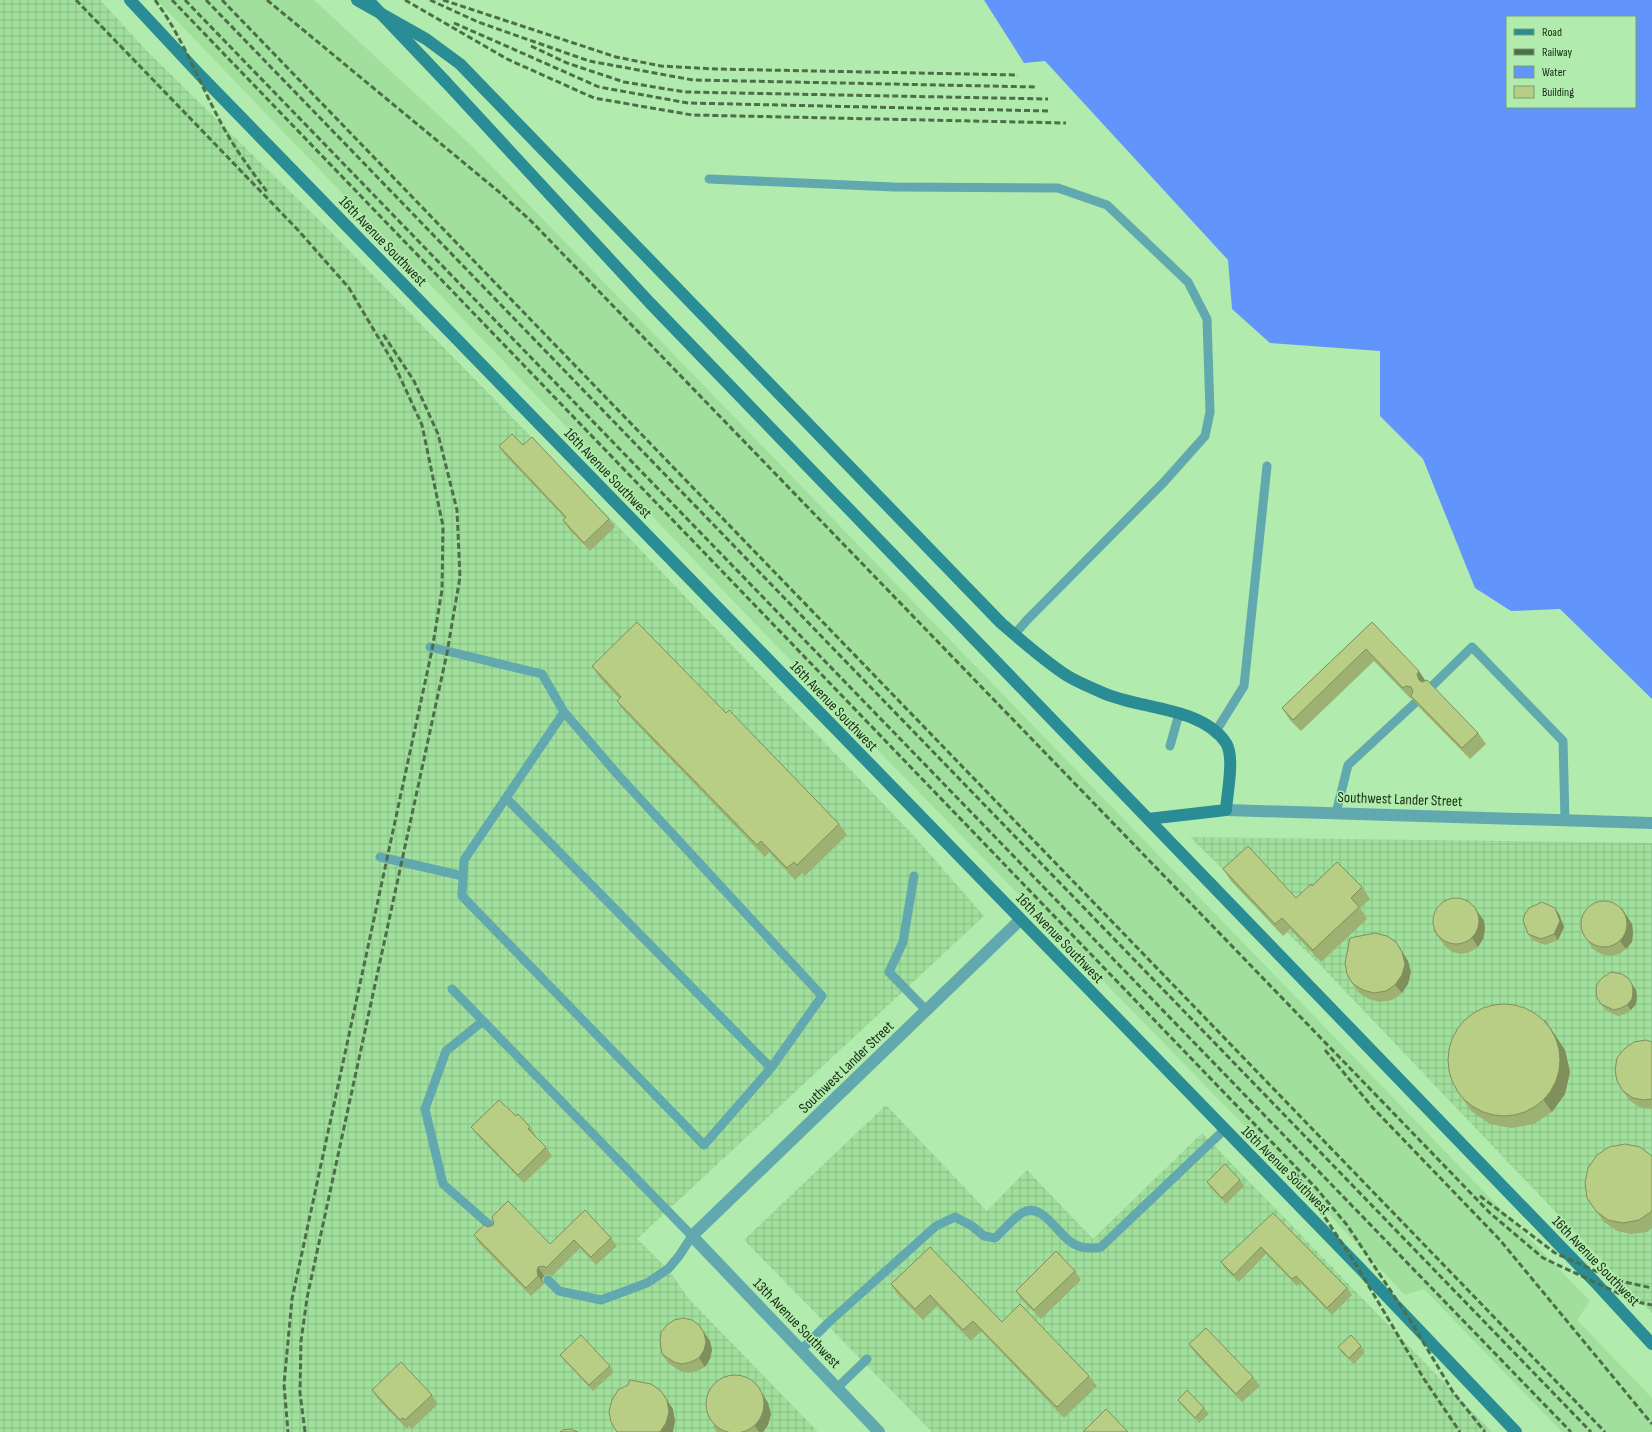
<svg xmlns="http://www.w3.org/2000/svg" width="1652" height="1432" viewBox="0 0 1652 1432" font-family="'Sofia Sans Condensed',sans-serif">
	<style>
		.built { fill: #a1df9d }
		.industrial { fill: url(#industrial-grid) }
		.water { fill: #6295fb; fill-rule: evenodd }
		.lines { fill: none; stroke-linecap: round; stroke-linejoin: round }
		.lane { stroke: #61a9af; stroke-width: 9 }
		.street { stroke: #61a9af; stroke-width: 12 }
		.secondary { stroke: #2a8c94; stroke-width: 12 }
		.rail { stroke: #4c6e49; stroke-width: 3; stroke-dasharray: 6 3; stroke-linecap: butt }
		.secondary-bridge { stroke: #2a8c94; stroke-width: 12 }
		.wall { fill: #9db172 }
		.shaded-wall { fill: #80905c }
		.building { fill: #b7ce84; stroke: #80905c }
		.labels { text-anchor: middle; stroke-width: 3; stroke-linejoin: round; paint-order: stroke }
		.street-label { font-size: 15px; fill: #162c14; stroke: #b2ebae }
	</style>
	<defs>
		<pattern id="industrial-grid" width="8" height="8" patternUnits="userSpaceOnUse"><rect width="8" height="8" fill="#a1df9d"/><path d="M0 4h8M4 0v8" fill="none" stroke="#8ac086"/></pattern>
	</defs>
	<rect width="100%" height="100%" fill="#b2ebae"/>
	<path class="built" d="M157 0H314L473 147 1590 1301 1577 1320 1652 1398V1432H1562L1424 1289 1405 1295 1268 1150 790 660Z"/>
	<path class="industrial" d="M0 0H100L146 50 327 228 589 496 914 836 984 916 637 1239 668 1269 689 1299 818 1432H0Z
		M1190 837 1652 843V1313L1322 967Z
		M886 1105 987 1211 1027 1170 1093 1239 1202 1133 1492 1432H932L744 1240Z"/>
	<path class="water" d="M984 0H1652V699L1560 609 1511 611 1475 588 1423 459 1380 416V351L1270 343 1232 309 1228 260 1045 61 1024 63ZM1507 17H1635V107H1507Z"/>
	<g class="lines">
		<path class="lane" d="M709 179 894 187 1058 188 1107 205 1188 282 1207 319 1210 412 1205 436 1164 482 1027 620 1014 635
			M430 647 542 674 564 712 618 775 822 996 771 1068 506 798 564 712
			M1431 687 1472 647 1563 741 1565 820
			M1216 731 1244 686 1267 466
			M1170 746 1179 714
			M506 798 464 860 462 896 704 1145 771 1068
			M1336 813 1348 765 1415 703
			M380 857 463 876
			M914 876 903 942 889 972 927 1011
			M452 989 692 1236 679 1256 668 1269 647 1283 601 1300 559 1291 548 1280
			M483 1021 446 1051 425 1109 443 1184 494 1229
			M801 1350 828 1323 936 1226 955 1217 972 1226 984 1236 995 1238C1004 1230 1012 1219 1022 1213 1042 1200 1060 1238 1074 1244 1083 1249 1091 1249 1101 1247L1224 1130
			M837 1388 867 1359"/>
		<path class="street" d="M1226 810 1652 823
			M879 1432 692 1236 1020 920"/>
		<path class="secondary" d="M130 0 199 74 1355 1263 1516 1432
			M357 0 426 39 460 64 1001 623C1022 641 1043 660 1066 675 1077 682 1090 687 1101 692 1139 710 1201 706 1226 743 1235 757 1227 793 1226 810L1148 819
			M445 81 650 303 1595 1282 1652 1344"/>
		<path class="rail" d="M76 0 297 229 349 288 394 364 422 425 443 526 442 590 432 650 292 1299 284 1384 288 1432
			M155 0C182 36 198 80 219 119 232 145 250 169 268 193
			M172 0 1316 1188 1347 1225 1410 1320 1453 1392 1485 1432
			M185 0 1571 1432
			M206 0 1591 1432
			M222 0 1605 1432
			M267 0 498 191 531 221 1490 1213 1543 1258 1637 1302 1652 1305
			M405 0 507 59 594 98 692 115 1066 123
			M430 0 478 22 589 61 693 80 1036 87
			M443 0 616 57 661 66 715 69 1018 75
			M454 23 599 87 688 103 1049 111
			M531 46 567 63 624 82 685 92 1048 99
			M1325 1050 1373 1108 1500 1240 1652 1424
			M1295 1172 1355 1263 1424 1379 1460 1432
			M1480 1196 1555 1253 1616 1280 1652 1288
			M305 1432 300 1393 301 1341 307 1298 447 653 460 577 457 510 438 434 414 381 383 334"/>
		<path class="secondary-bridge" d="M368 0 445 81"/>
	</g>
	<path class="wall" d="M523 445 609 519 615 527 590 551 568 528 563 520 565 518 504 454 499 446Z
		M1372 622 1425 681 1478 733 1486 744 1470 759 1419 707 1412 698 1411 699 1374 661 1301 731 1290 720 1282 708Z
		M592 666 726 713 839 824 847 835 805 876 802 873 795 880 769 852 765 857 625 712 617 701 619 698 600 678Z
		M1223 869 1296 898 1312 886 1362 887 1370 899 1360 908 1367 919 1321 962 1290 929 1283 936 1231 881Z
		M1473 905 1484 921 1485 930 1483 939 1478 947 1470 952 1461 954 1452 952 1445 946 1433 930Z
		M1555 908 1559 914 1564 927 1558 940 1545 945 1532 940 1528 934Z
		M1632 924 1633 933 1632 942 1626 949 1619 954 1610 956 1601 954 1593 949 1582 932Z
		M1402 951 1408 961 1411 972 1408 984 1402 993 1392 1000 1380 1002 1369 999 1359 993 1353 984Z
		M1636 990 1637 997 1636 1004 1631 1010 1625 1014 1618 1016 1605 1010 1597 998Z
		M1545 1020 1565 1050 1570 1072 1565 1094 1552 1112 1534 1124 1511 1128 1490 1124 1471 1111 1463 1099Z
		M1652 1042V1109H1651L1639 1107 1629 1100 1623 1091Z
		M516 1116 530 1127 536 1136V1137L546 1147 552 1156 524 1183 478 1136 471 1127Z
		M1652 1156V1228L1647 1232 1631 1234 1617 1231 1604 1222 1596 1211Z
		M1240 1180 1244 1186 1226 1204 1211 1188 1207 1182Z
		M585 1210 611 1238 617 1246 596 1265 580 1248 552 1276 549 1274 544 1276 542 1279 544 1284 531 1296 479 1243 474 1235 488 1227 550 1244Z
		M1273 1213 1347 1288 1352 1295 1332 1315 1301 1283 1297 1286 1266 1254 1239 1282 1226 1270 1221 1262Z
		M930 1247 1002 1322 1089 1376 1097 1386 1064 1418 981 1331 971 1341 937 1306 923 1320 898 1295 891 1284Z
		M1075 1271 1081 1280 1041 1319 1022 1300 1016 1291Z
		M710 1341 712 1350 710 1359 705 1367 697 1371 688 1373 680 1371 668 1363 662 1354Z
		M1189 1344 1253 1377 1260 1386 1242 1402 1195 1353Z
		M1361 1346 1365 1352 1354 1364 1342 1353 1338 1347Z
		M560 1355 610 1366 614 1372 593 1391 564 1360Z
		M756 1384 768 1403 771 1414 768 1425 763 1432H717L713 1426Z
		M372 1390 432 1395 438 1404 412 1429 409 1426 407 1429 378 1399Z
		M1178 1400 1204 1408 1209 1414 1199 1423 1182 1406Z"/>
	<path class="shaded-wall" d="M1419 671 1427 683 1425 686 1419 680 1417 674Z
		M1473 905 1484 921 1485 930 1483 939 1478 947 1472 938Z
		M1621 907 1632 924 1633 933 1632 942 1626 949 1620 941Z
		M1555 908 1559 914 1564 927 1558 940 1554 934Z
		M1396 942 1408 961 1411 972 1408 984 1402 993 1395 985Z
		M1628 978 1636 990 1637 997 1636 1004 1631 1010 1627 1005Z
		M1545 1020 1565 1050 1570 1072 1565 1094 1552 1112 1544 1101Z
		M538 1267 544 1276 542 1279 544 1284 538 1276 537 1271Z
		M699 1325 710 1341 712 1350 710 1359 705 1367 699 1358Z
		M756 1384 768 1403 771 1414 768 1425 763 1432H759L755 1426Z
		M661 1391 673 1409 675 1421 673 1432H660Z"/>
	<path class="building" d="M512 434 523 445 532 437 609 519 584 543 563 520 566 517 499 446Z
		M637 622 726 713 729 710 839 824 797 865 794 862 787 868 761 841 757 845 617 701 621 697 592 666Z
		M1372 622 1419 671 1417 674 1419 680 1422 682 1427 680 1478 733 1462 748 1411 696 1413 691 1411 687 1406 686 1403 688 1366 649 1293 720 1282 708Z
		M1248 846 1296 898 1311 884 1312 886 1337 862 1362 887 1351 898 1359 907 1313 950 1282 918 1275 924 1223 869Z
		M1433 921a23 23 0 1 1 46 0a23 23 0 1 1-46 0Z
		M1581 924a23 23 0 1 1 46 0a23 23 0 1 1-46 0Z
		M1542 902 1555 908 1560 921 1554 934 1541 939 1528 934 1523 920 1525 914 1529 908Z
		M1375 933 1387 936 1396 942 1402 952 1405 964 1402 975 1395 985 1386 991 1374 993 1363 990 1353 984 1347 974 1345 963 1350 938Z
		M1611 972 1622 974 1628 978 1632 984 1633 991 1632 999 1627 1005 1621 1008 1614 1010 1601 1004 1597 998 1596 991 1597 984 1602 978Z
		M1448 1060a56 56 0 1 1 112 0a56 56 0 1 1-112 0Z
		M1646 1040 1652 1042V1099L1644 1100 1633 1098 1623 1091 1617 1081 1615 1070 1617 1058 1624 1049 1634 1042Z
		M499 1100 516 1116 518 1114 530 1127 528 1129 546 1147 518 1175 471 1127Z
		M1625 1144 1640 1147 1652 1156V1211L1639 1220 1623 1223 1608 1220 1596 1211 1587 1198 1585 1183 1588 1168 1597 1155 1609 1147Z
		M1225 1164 1240 1180 1222 1198 1207 1182Z
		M508 1201 550 1244 585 1210 611 1238 591 1257 574 1240 546 1268 544 1266 538 1267 537 1271 538 1276 526 1288 474 1235 484 1225 488 1227 493 1225 494 1222 492 1217Z
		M1273 1213 1347 1288 1327 1308 1296 1276 1292 1279 1261 1247 1234 1275 1221 1262Z
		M930 1247 1002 1322 1020 1304 1089 1376 1057 1407 973 1321 963 1330 930 1295 915 1309 891 1284Z
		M1056 1251 1075 1271 1034 1310 1016 1291Z
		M683 1318 692 1320 699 1325 704 1333 706 1342 704 1350 699 1358 691 1362 682 1364 674 1362 662 1354 660 1341 661 1332 667 1325 674 1320Z
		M1206 1328 1253 1377 1236 1394 1189 1344Z
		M581 1335 610 1366 589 1385 560 1355Z
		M1351 1335 1361 1346 1349 1358 1338 1347Z
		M401 1362 432 1395 405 1420 403 1418 400 1420 372 1390Z
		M706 1404a29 29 0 1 1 58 0a29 29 0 1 1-58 0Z
		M630 1380 651 1384 661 1391 667 1400 669 1412 666 1423 660 1432H617L611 1422 609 1411 612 1400 618 1390 628 1385Z
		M1187 1390 1204 1408 1195 1418 1178 1400Z
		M1106 1409 1128 1432H1083Z
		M571 1429 578 1432H560L563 1430Z"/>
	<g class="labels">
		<g class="street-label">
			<text transform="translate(383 241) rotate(46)" y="5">16th Avenue Southwest</text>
			<text transform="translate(608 473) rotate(46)" y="5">16th Avenue Southwest</text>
			<text transform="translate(834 706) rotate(46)" y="5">16th Avenue Southwest</text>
			<text transform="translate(1400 799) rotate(2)" y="5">Southwest Lander Street</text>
			<text transform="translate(1060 938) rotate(46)" y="5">16th Avenue Southwest</text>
			<text transform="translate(846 1067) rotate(-44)" y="5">Southwest Lander Street</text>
			<text transform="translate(1286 1170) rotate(45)" y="5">16th Avenue Southwest</text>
			<text transform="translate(1596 1261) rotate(46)" y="5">16th Avenue Southwest</text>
			<text transform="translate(797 1323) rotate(46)" y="5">13th Avenue Southwest</text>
		</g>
	</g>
	<rect x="1506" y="16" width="130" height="92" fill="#b2ebae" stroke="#749f70"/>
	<rect x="1514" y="29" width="20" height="6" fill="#2a8c94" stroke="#749f70"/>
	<text x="1542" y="36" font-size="12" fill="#162c14">Road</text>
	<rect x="1514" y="49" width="20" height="6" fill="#4c6e49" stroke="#749f70"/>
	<text x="1542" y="56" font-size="12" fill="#162c14">Railway</text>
	<rect x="1514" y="66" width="20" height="12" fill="#6295fb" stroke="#749f70"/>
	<text x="1542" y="76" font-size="12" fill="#162c14">Water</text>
	<rect x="1514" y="86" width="20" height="12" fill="#b7ce84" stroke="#749f70"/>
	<text x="1542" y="96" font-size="12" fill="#162c14">Building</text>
</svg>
